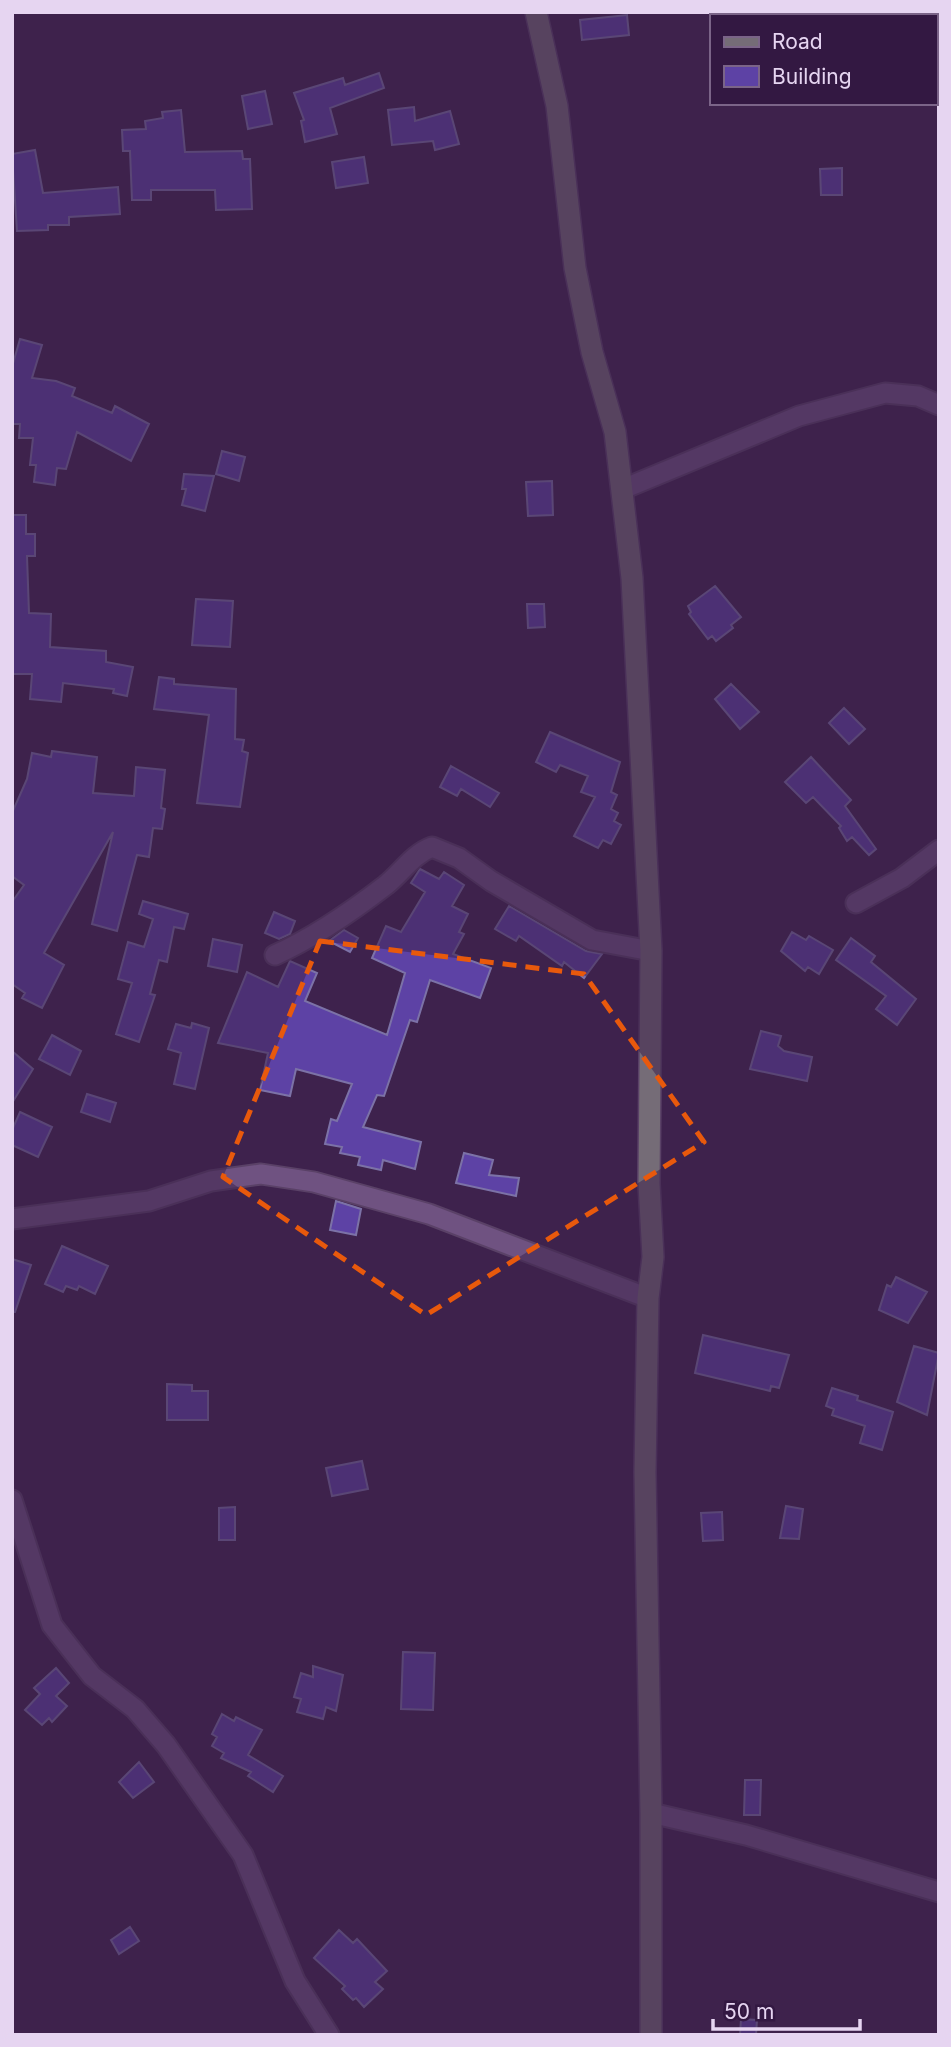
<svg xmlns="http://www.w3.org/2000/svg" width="951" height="2047" viewBox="0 0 951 2047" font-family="Inter,sans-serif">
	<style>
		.building { fill: #5d42a5; stroke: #7c72a7; stroke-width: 2 }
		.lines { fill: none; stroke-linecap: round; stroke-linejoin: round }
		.street-casing { stroke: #5a4167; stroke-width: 23 }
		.secondary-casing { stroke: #5a4167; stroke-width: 24 }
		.street { stroke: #6f5281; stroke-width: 19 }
		.secondary { stroke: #756c77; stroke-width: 21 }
		.marked { fill: none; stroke: #e8590c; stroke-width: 5; stroke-dasharray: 14 9; stroke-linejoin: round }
	</style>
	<rect width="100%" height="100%" fill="#3e224d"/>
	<path class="building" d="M627 15 629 35 582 40 580 20Z
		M379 73 384 88 330 108 337 134 305 142 301 121 304 120 294 93 343 78 345 85Z
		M265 91 272 124 248 129 242 96Z
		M414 107 415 121 450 111 459 144 435 150 433 141 392 145 388 110Z
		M181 110 185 152 242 151 243 159H250L252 209 216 210 215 190H151V200H132L130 151H123L122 130 146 129 145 121 163 118 162 112Z
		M35 150 43 193 118 187 120 214 69 217V225H48V230L17 231 12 154Z
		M364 157 368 183 336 188 332 162Z
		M842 168V195H821L820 169Z
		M20 339 42 345 32 378 56 381 75 388 72 396 112 413 115 406 149 424 131 461 77 432 66 469 57 468 55 485 34 482 36 465H30L33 438H19L20 424H12V367Z
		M222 451 245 457 239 481 216 474Z
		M184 474 214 476 205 511 182 505 186 489H182Z
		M552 481 553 515 528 516 526 482Z
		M12 515H26V534H35V556H27L29 613 51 614 50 647 106 651V662L133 667 127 696 113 693 114 689 63 683 61 702 30 699 32 674H12Z
		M715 586 741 617 731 625 733 628 716 641 712 636 708 639 689 614 691 612 688 606Z
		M196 599 233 601 230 647 192 645Z
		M527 604H544L545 627 528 628Z
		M159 677 174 679V684L236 689 235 739 244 740 242 751 248 753 240 807 197 803 209 715 154 709Z
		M731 684 759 712 740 729 715 699Z
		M844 708 865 729 849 744 829 723Z
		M550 732 620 762 611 792 617 795 611 809 618 813 614 821 621 825 611 844 603 840 598 848 574 836 595 797 581 792 588 776 560 765 556 772 536 762Z
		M52 751 97 757 93 793 134 796 136 767 165 770 161 808 165 809 162 829 153 828 149 857 137 855 117 931 92 924 113 832 44 953 64 965 42 1008 22 998 25 993 12 984V902L24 885 12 876V813L27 779 32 753 51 757Z
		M811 757 851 800 845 806 876 849 869 855 852 837 847 841 839 828 841 826 813 797 806 803 785 782Z
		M451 766 499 793 490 807 461 789 457 796 440 787Z
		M420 869 439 879 444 872 464 885 452 906 468 914 459 932 464 934 453 954 491 968 480 998 430 980 417 1022 410 1020 384 1096 377 1095 363 1127 421 1142 415 1169 383 1160 381 1170 358 1165 360 1157 340 1153 342 1147 325 1144 331 1119 337 1121 352 1084 296 1069 290 1096 260 1090 268 1053 218 1043 247 972 278 987 290 961 317 973 305 1001 387 1035 405 973 372 958 386 926 401 932 425 892 411 883Z
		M143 901 188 914 184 929 174 927 167 962 159 960 150 994 155 995 139 1042 116 1034 132 983 118 979 128 942 144 947 153 919 139 914Z
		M509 906 586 951 602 954 584 978 564 962 562 966 519 936 516 941 495 929Z
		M274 912 295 921 290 934 279 939 265 933Z
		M344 930 358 938 350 952 329 941Z
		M792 932 806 940 809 936 833 950 819 974 808 967 805 971 781 951Z
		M851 938 875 956 871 962 916 999 897 1025 876 1009 886 996 836 960Z
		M213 939 242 945 237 972 208 966Z
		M192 1023 209 1028 195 1089 174 1084 181 1053 168 1049 176 1024 191 1028Z
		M761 1031 781 1036 778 1046 784 1051 812 1057 807 1081 750 1069Z
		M52 1035 81 1051 70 1075 39 1059Z
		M12 1051 33 1069 12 1103Z
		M87 1094 116 1103 110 1122 81 1112Z
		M20 1112 52 1127 38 1157 12 1145V1130Z
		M464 1153 493 1160 489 1175 519 1178 516 1196 456 1183Z
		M336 1201 361 1209 356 1235 330 1230Z
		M62 1246 108 1266 95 1294 79 1286 77 1290 66 1286 63 1292 45 1284Z
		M12 1259 31 1265 15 1312H12Z
		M896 1277 927 1292 908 1323 879 1310 887 1285 891 1287Z
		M703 1335 789 1355 779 1388 771 1386 770 1391 695 1373Z
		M914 1346 939 1353 927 1415 897 1402Z
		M167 1384 192 1385V1391H208V1420H167Z
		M832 1388 858 1396 857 1400 893 1412 882 1450 860 1443 865 1426 832 1415 834 1409 826 1406Z
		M362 1461 368 1489 332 1496 326 1468Z
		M786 1506 803 1509 799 1539 780 1538Z
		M235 1507V1540H219V1508Z
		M722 1512 723 1540 703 1541 701 1513Z
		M403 1652 435 1653 433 1710 401 1709Z
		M313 1666 343 1675 336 1711 326 1707 323 1719 297 1712 301 1699 294 1697 301 1673 313 1677Z
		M56 1668 69 1683 56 1696 67 1706 52 1722 49 1718 42 1725 25 1710 40 1694 34 1688Z
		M222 1714 234 1721 236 1717 262 1730 248 1755 283 1776 273 1792 248 1776 251 1772 221 1758 224 1753 212 1746 217 1737 212 1734Z
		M139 1762 154 1782 133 1798 119 1782Z
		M745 1780H761L760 1815H744Z
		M130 1927 139 1941 119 1954 111 1940Z
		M339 1930 353 1943 357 1939 387 1971 375 1982 383 1989 364 2007 356 1998 353 2000 342 1989 345 1986 314 1958Z
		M741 2019 757 2020 756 2035H740Z"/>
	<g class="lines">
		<g class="street-casing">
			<path id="street" d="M623 489 799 416 885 393 918 396 939 405
				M856 903 902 878 939 850
				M275 955C315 937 351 912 386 885 402 872 413 854 432 847L459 858 491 881 592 940 651 951
				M12 1219 149 1201 211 1181 261 1174 314 1182 429 1214 648 1298
				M12 1500 52 1625 92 1676 135 1709 166 1745 243 1855 295 1981 329 2035
				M651 1813 746 1835 939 1892"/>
		</g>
		<g class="secondary-casing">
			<path id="secondary" d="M536 12 557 106 575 268 592 352 615 432 632 578 651 951 649 1184 653 1257 648 1298 645 1472 651 1813V2035"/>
		</g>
		<use href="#street" class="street"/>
		<use href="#secondary" class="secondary"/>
	</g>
	<path d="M0 0H951V2047H0ZM320 941 584 974 704 1142 426 1315 223 1177Z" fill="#3e224d" fill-opacity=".55" fill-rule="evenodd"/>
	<path class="marked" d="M320 941 584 974 704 1142 426 1315 223 1177Z"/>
	<rect width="951" height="2047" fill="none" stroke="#e6d5f1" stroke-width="28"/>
	<rect x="710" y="14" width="228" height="91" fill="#331842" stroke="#7b6488" stroke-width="2"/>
	<rect x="724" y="37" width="35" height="10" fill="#756c77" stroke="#7b6488" stroke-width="2"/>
	<text x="772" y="49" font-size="21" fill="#e6d5f1">Road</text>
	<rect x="724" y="66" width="35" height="21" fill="#5d42a5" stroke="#7b6488" stroke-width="2"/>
	<text x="772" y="84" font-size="21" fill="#e6d5f1">Building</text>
	<path d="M713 2019v10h147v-10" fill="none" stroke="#e6d5f1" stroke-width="3.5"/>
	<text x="724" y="2019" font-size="21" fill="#e6d5f1" stroke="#331842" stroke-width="5" paint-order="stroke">50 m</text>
</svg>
